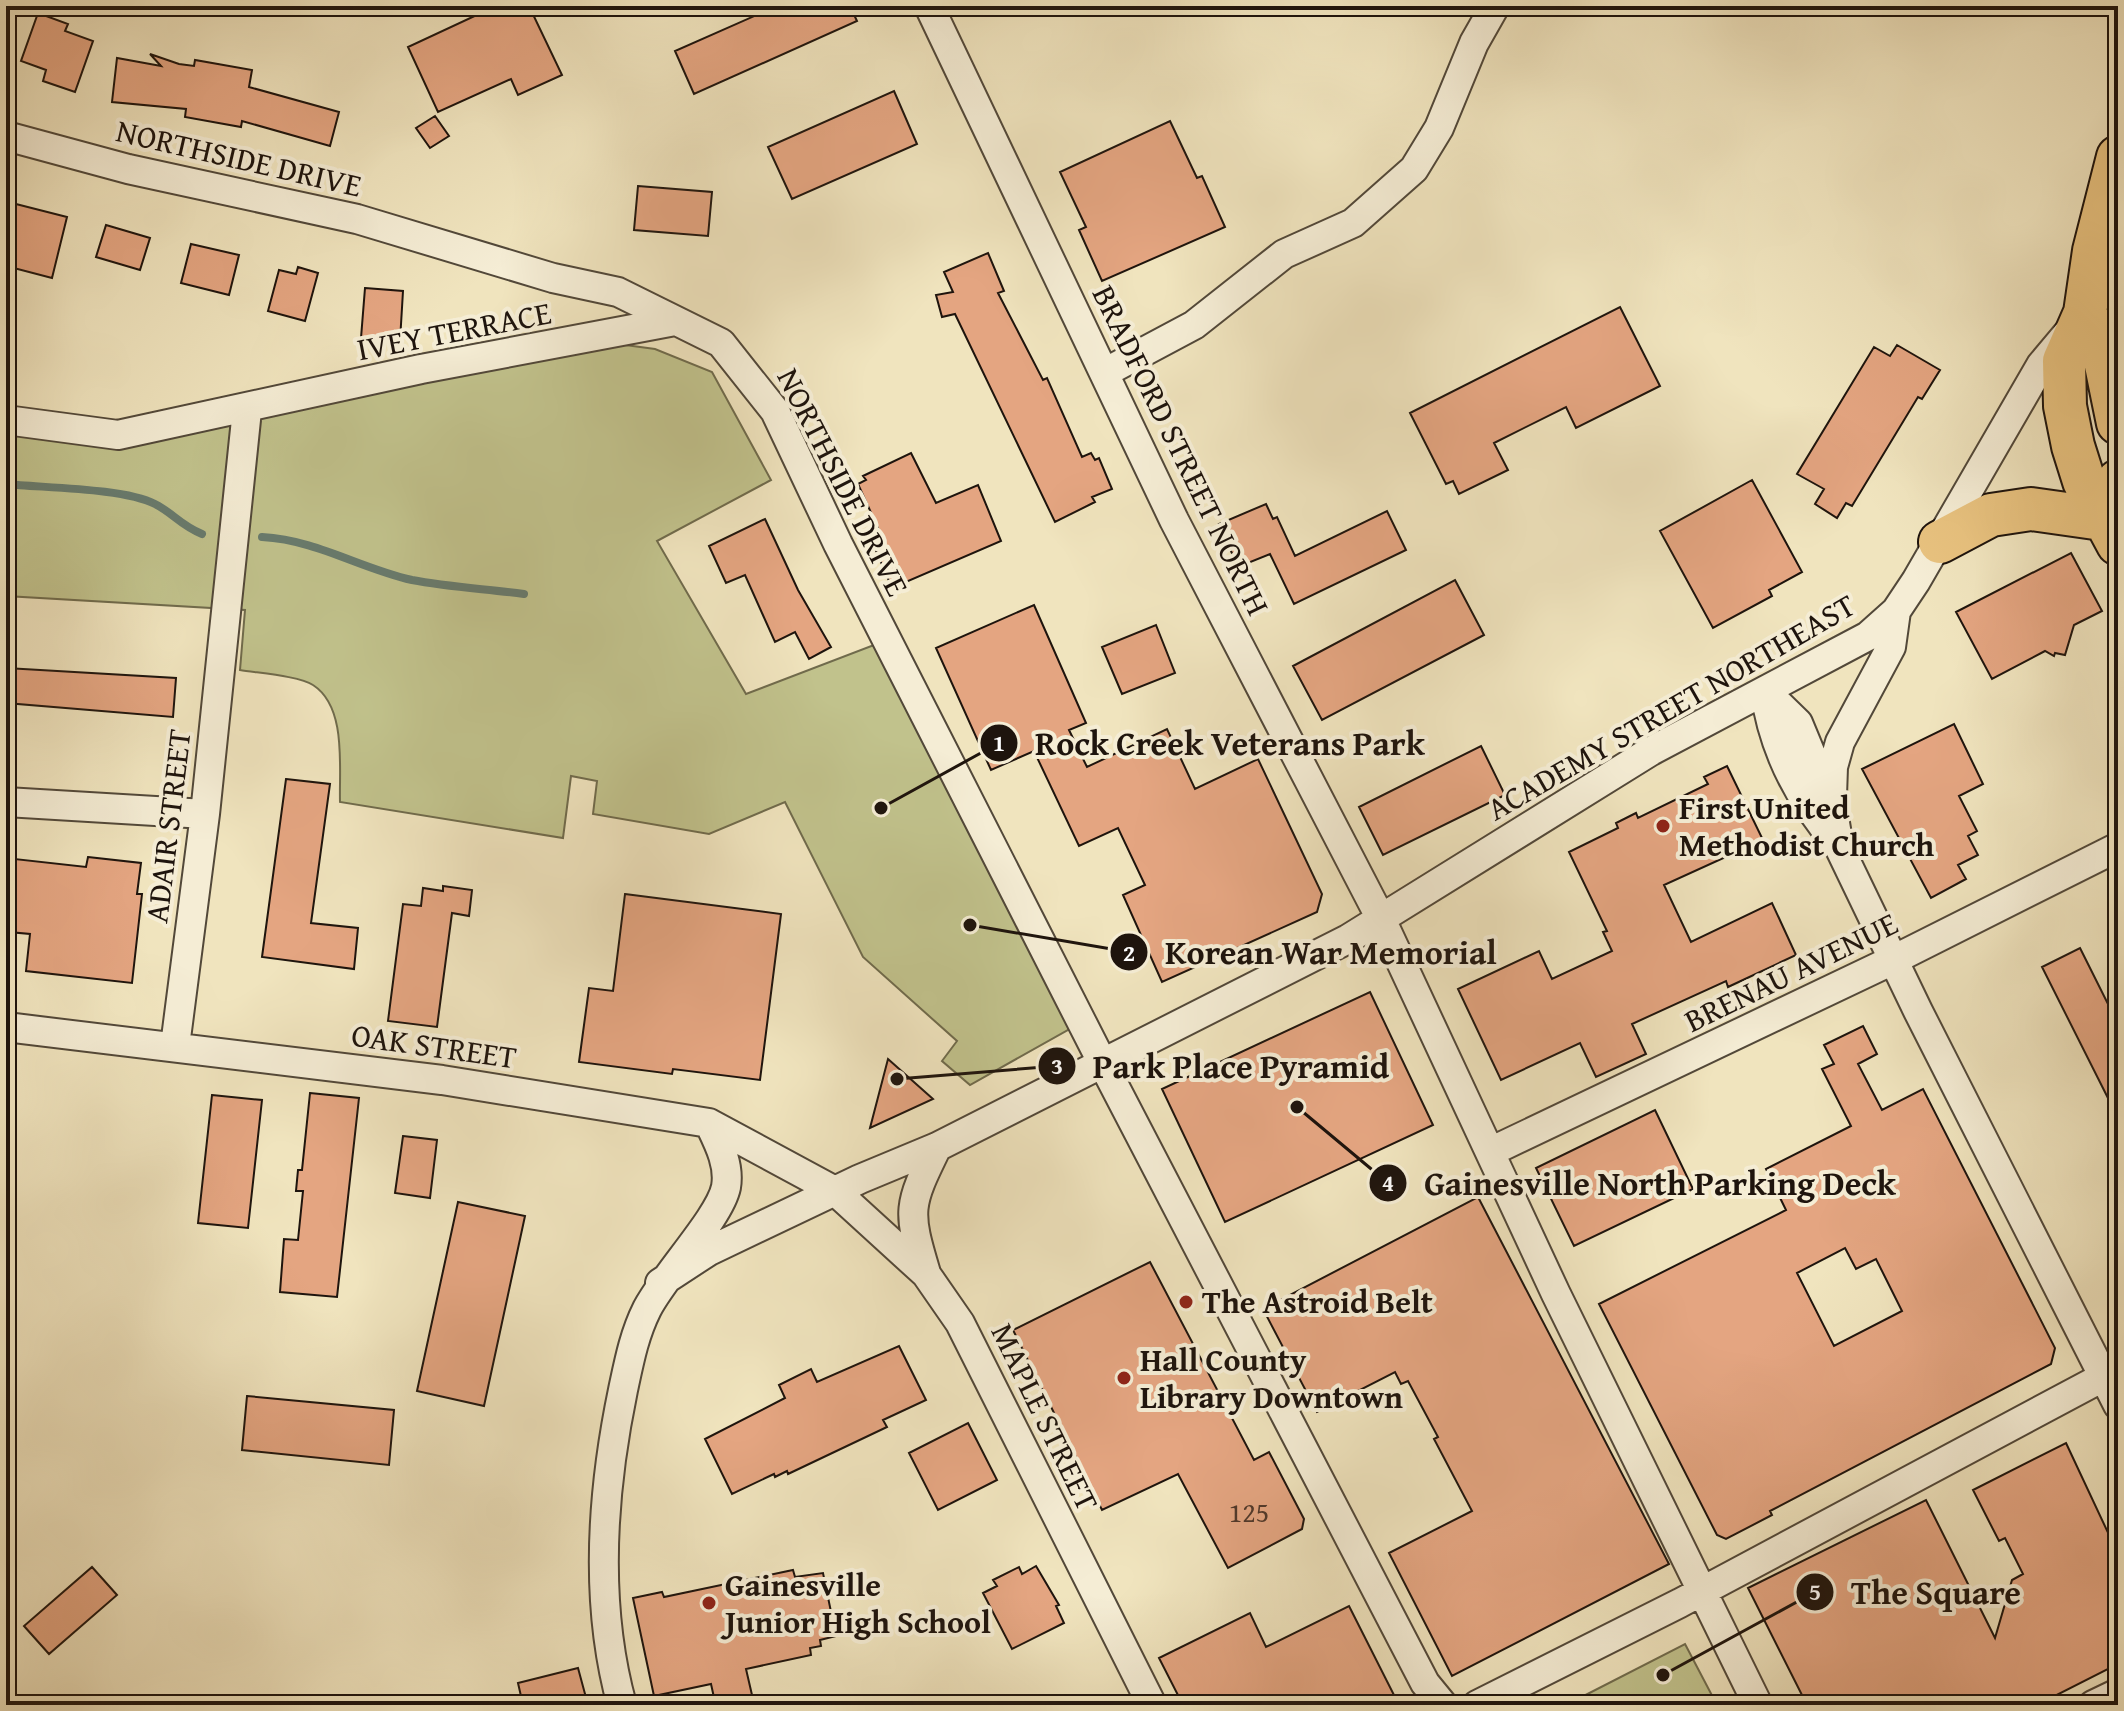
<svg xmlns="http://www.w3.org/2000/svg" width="2124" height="1711" viewBox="0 0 2124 1711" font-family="'Gentium Book Plus',serif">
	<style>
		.green { fill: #c1c28c; stroke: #706b4c; stroke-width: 2 }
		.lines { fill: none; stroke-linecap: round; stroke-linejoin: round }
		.stream { stroke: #687b6e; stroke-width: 8 }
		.building { fill: #e4a581; stroke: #1e140d; stroke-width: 2; fill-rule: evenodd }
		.minor-casing { stroke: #524839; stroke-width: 32 }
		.highway-casing { stroke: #1e140d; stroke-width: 46 }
		.minor { stroke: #f5edd5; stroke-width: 28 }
		.highway { stroke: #e8c27f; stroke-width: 42 }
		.poi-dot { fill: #8f2418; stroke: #f5edd5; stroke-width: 3 }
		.labels { text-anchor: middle; stroke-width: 8; stroke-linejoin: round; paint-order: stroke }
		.number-label { font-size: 28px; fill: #50382a }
		.street-label { font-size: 32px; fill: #1e140d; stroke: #f5edd5 }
		.poi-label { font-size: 32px; font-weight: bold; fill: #1e140d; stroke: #f5edd5; text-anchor: start }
		.leader { fill: none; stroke: #1e140d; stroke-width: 3 }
		.callout-dot { fill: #1e140d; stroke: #f5edd5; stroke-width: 3 }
		.mark-label { font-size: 24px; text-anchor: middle; font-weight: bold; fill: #fff }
		.callout-label { font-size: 34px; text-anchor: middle; font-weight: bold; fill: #1e140d; stroke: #f5edd5; stroke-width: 8; stroke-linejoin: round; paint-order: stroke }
	</style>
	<rect width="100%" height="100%" fill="#f0e4be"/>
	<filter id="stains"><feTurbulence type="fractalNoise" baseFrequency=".0025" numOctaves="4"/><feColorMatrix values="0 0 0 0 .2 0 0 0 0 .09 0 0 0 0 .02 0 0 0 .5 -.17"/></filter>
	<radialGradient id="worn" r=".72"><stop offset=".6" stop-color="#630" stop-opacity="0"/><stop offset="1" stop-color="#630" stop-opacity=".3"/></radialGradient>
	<path class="green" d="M588 340 655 349 712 372 771 480 657 541 746 694 887 640 1082 1022 970 1085 942 1061 957 1041 863 957 785 802 709 834 593 814 597 781 571 776 563 838 340 802C339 767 347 707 313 685 300 676 257 673 240 670L245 610 6 596V420L118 435Z
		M1685 1644 1717 1705H1566Z"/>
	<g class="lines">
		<path class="stream" d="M6 484C44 488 124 488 155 504 173 513 180 525 202 534
			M262 537C317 540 359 568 412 580 448 587 487 589 524 594"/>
	</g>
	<path class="building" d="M496 6H529L562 75 518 95 511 79 438 112 408 47Z
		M777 6H850L857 21 694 94 675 51Z
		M38 13 68 24 65 31 93 41 75 92 43 81 46 70 21 61Z
		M150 54 179 64 194 66 195 60 252 70 249 87 339 112 330 146 242 121 241 127 185 117 186 109 112 102 117 58 161 66Z
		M894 91 917 144 792 199 768 147Z
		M435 116 449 136 430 148 416 128Z
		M1170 121 1197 178 1202 176 1225 227 1102 281 1079 230 1086 227 1060 172Z
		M638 186 712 192 708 236 634 230Z
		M12 203 67 217 52 278 6 266V226Z
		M106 225 150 238 140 270 96 257Z
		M191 244 239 255 229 295 181 283Z
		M988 253 1004 291 998 293 1043 380 1047 378 1082 457 1091 453 1095 460 1099 458 1112 489 1092 497 1095 502 1055 522 955 314 942 317 936 295 953 292 944 272Z
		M298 267 318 273 305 321 268 311 279 270 296 274Z
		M365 288 403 291 400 341 361 338Z
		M1620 307 1660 386 1576 428 1566 407 1494 443 1508 470 1459 494 1453 481 1446 484 1410 413Z
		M1897 345 1940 370 1922 399 1918 397 1852 506 1846 503 1837 518 1815 504 1824 489 1797 474 1874 347 1890 356Z
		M911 453 936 503 978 485 1001 541 892 588 868 532 878 528 858 484 866 480 863 476Z
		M1752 480 1802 572 1769 590 1772 596 1713 628 1660 531Z
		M1266 504 1273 519 1277 517 1295 556 1387 511 1406 550 1294 604 1270 554 1238 567 1219 524Z
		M765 519 798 590 831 647 809 659 795 632 775 642 745 575 726 583 709 546Z
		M2071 553 2102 611 2074 625 2065 655 2055 653 2054 656 2045 651 1992 679 1956 612Z
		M1455 580 1484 635 1322 720 1293 666Z
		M1034 605 1086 723 1069 730 1087 767 1167 729 1195 789 1258 759 1322 894 1317 912 1162 982 1123 895 1145 885 1118 828 1079 846 1034 751 991 770 936 648Z
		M1156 625 1175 673 1122 694 1102 647Z
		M6 668 176 678 173 717 6 703Z
		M1954 724 1983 784 1959 796 1977 831 1968 836 1978 855 1958 865 1966 879 1931 898 1862 769Z
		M1481 746 1505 795 1383 855 1359 807Z
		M1727 766 1763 840 1664 885 1691 942 1772 903 1796 955 1728 987 1726 981 1632 1024 1646 1054 1596 1077 1580 1043 1501 1080 1458 989 1539 951 1552 979 1612 951 1603 932 1607 931 1569 852 1618 828 1616 823 1636 813 1638 818 1708 784 1704 777Z
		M286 779 330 784 311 923 358 928 354 969 262 957Z
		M88 857 141 863 137 894H142L132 983 26 971 30 934 9 932 12 904 6 903V858L86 867Z
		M443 886 472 890 469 916 452 913 437 1027 388 1021 403 904 421 906 423 888 443 891Z
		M625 894 781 914 760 1080 673 1069 672 1074 579 1062 589 988 613 991Z
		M2080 948 2118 1024V1118L2042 967Z
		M1370 992 1433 1125 1225 1222 1162 1089Z
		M1863 1026 1877 1054 1858 1064 1882 1110 1923 1089 2055 1348 2051 1364 1770 1511 1772 1515 1726 1539 1717 1535 1599 1304 1786 1210 1766 1169 1851 1126 1822 1069 1834 1064 1824 1045ZM1845 1248 1856 1269 1876 1259 1902 1311 1834 1346 1797 1273Z
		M888 1059 933 1099 870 1128Z
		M310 1093 359 1098 337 1297 280 1292 284 1239 298 1240 303 1191H296L298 1170H302Z
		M212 1095 262 1100 248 1228 198 1223Z
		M1655 1110 1693 1189 1574 1246 1536 1168Z
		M403 1136 437 1140 430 1198 395 1193Z
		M1478 1197 1669 1564 1452 1676 1389 1553 1472 1511 1434 1439 1438 1437 1408 1381 1401 1384 1395 1372 1317 1412 1263 1309Z
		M458 1202 525 1216 484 1406 417 1391Z
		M1150 1262 1254 1460 1269 1452 1304 1519 1302 1529 1228 1568 1178 1474 1102 1510 1013 1330Z
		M899 1346 926 1400 883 1420 887 1427 788 1474 787 1471 775 1477 774 1474 732 1494 705 1439 785 1398 779 1385 811 1369 817 1382Z
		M247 1396 394 1410 389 1465 242 1450Z
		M968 1423 997 1480 938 1510 909 1453Z
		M2066 1443 2118 1554V1664L2037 1705H1807L1748 1588 1926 1500 1995 1638 2012 1580 2023 1574 2005 1538 1999 1541 1973 1490Z
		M1036 1566 1059 1605 1056 1606 1064 1623 1012 1649 983 1593 997 1586 993 1580 1019 1567 1022 1574Z
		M92 1567 117 1595 49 1654 24 1626Z
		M793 1570 795 1577 823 1573 836 1636 820 1640 821 1646 810 1648 811 1655 746 1669 752 1695 715 1702 711 1684 654 1696 633 1598 662 1592 664 1597Z
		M1349 1606 1399 1705H1183L1159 1658 1250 1613 1266 1647Z
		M578 1668 588 1705H523L518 1683Z"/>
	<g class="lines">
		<g class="minor-casing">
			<path id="minor" d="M929 6 1174 520 1381 919 1556 1294 1758 1705
				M6 136 128 169 357 219 553 278 618 292 721 343 775 411 838 544 1103 1064 1425 1683 1443 1705
				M1104 373 1194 325 1284 254 1353 223 1414 169 1439 128 1474 43 1495 6
				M6 420 118 435 421 369 675 321
				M1765 691 1798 723 1832 805 1839 847 1918 1011 2118 1405
				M1765 691C1773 751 1800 801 1839 846
				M1832 796 1833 767 1840 742 1891 647 1896 611
				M6 802 205 814
				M6 1027 442 1080 709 1123 835 1191 926 1274 960 1323 1152 1705
				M175 1046 205 814 247 410
				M1490 1152 1893 960 2118 847
				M926 1273C907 1210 908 1206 937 1147
				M660 1283 709 1251 860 1179 937 1147 1348 939 1651 751 1868 636 1896 611 1916 581 2041 365 2067 334
				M622 1705C594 1604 602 1491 623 1390 629 1362 634 1335 647 1309 665 1274 720 1217 726 1187 730 1164 718 1142 709 1123
				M1477 1705 1680 1603 2118 1369
				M2093 1705 2118 1693"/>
		</g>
		<g class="highway-casing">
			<path id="highway" d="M2118 157 2094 251 2085 313 2064 361 2065 406 2073 446 2084 481 2118 544
				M2085 313 2103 350 2118 423
				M1940 542 1991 515 2031 509 2102 519 2118 481"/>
		</g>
		<use href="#minor" class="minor"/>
		<use href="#highway" class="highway"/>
	</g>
	<g class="poi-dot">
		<circle cx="1663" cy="826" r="8"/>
		<circle cx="1186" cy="1302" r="8"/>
		<circle cx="1124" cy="1378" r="8"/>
		<circle cx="709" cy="1603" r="8"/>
	</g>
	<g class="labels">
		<g class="number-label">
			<text x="1249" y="1522">125</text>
		</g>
		<g class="street-label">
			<text transform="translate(239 158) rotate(13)" y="11">NORTHSIDE DRIVE</text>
			<text transform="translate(454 331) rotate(-11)" y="11">IVEY TERRACE</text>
			<text transform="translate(1181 450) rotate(64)" y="11">BRADFORD STREET NORTH</text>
			<text transform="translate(843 482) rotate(63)" y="11">NORTHSIDE DRIVE</text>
			<text transform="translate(1671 707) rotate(-30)" y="11">ACADEMY STREET NORTHEAST</text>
			<text transform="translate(168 826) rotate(-83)" y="11">ADAIR STREET</text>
			<text transform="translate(1791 972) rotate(-26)" y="11">BRENAU AVENUE</text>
			<text transform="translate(434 1046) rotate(8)" y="11">OAK STREET</text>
			<text transform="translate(1045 1417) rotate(64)" y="11">MAPLE STREET</text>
		</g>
		<g class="poi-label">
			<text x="1679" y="819">First United<tspan x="1679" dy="37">Methodist Church</tspan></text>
			<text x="1202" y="1313">The Astroid Belt</text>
			<text x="1140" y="1371">Hall County<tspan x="1140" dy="37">Library Downtown</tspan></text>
			<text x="725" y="1596">Gainesville<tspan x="725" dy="37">Junior High School</tspan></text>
		</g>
	</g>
	<path class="leader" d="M881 808L999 743M970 925L1129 952M897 1079L1057 1066M1297 1107L1388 1183M1663 1675L1815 1592"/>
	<g class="callout-dot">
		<circle cx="881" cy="808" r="8"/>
		<circle cx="970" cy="925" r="8"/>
		<circle cx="897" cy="1079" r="8"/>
		<circle cx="1297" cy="1107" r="8"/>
		<circle cx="1663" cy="1675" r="8"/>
		<circle cx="999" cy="743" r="20"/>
		<circle cx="1129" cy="952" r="20"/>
		<circle cx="1057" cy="1066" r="20"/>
		<circle cx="1388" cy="1183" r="20"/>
		<circle cx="1815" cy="1592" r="20"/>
	</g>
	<g class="mark-label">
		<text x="999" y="751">1</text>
		<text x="1129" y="961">2</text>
		<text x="1057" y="1074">3</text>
		<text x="1388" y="1191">4</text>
		<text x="1815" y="1600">5</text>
	</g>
	<g class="callout-label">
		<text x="1230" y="755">Rock Creek Veterans Park</text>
		<text x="1331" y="964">Korean War Memorial</text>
		<text x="1241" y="1078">Park Place Pyramid</text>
		<text x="1660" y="1195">Gainesville North Parking Deck</text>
		<text x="1936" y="1604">The Square</text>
	</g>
	<rect width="2124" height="1711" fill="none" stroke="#f0e4be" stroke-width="32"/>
	<rect x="8" y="8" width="2108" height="1695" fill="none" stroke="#1e140d" stroke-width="4"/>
	<rect x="16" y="16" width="2092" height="1679" fill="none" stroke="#1e140d" stroke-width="2"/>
	<rect width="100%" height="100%" filter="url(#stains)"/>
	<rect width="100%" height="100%" fill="url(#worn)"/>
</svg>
